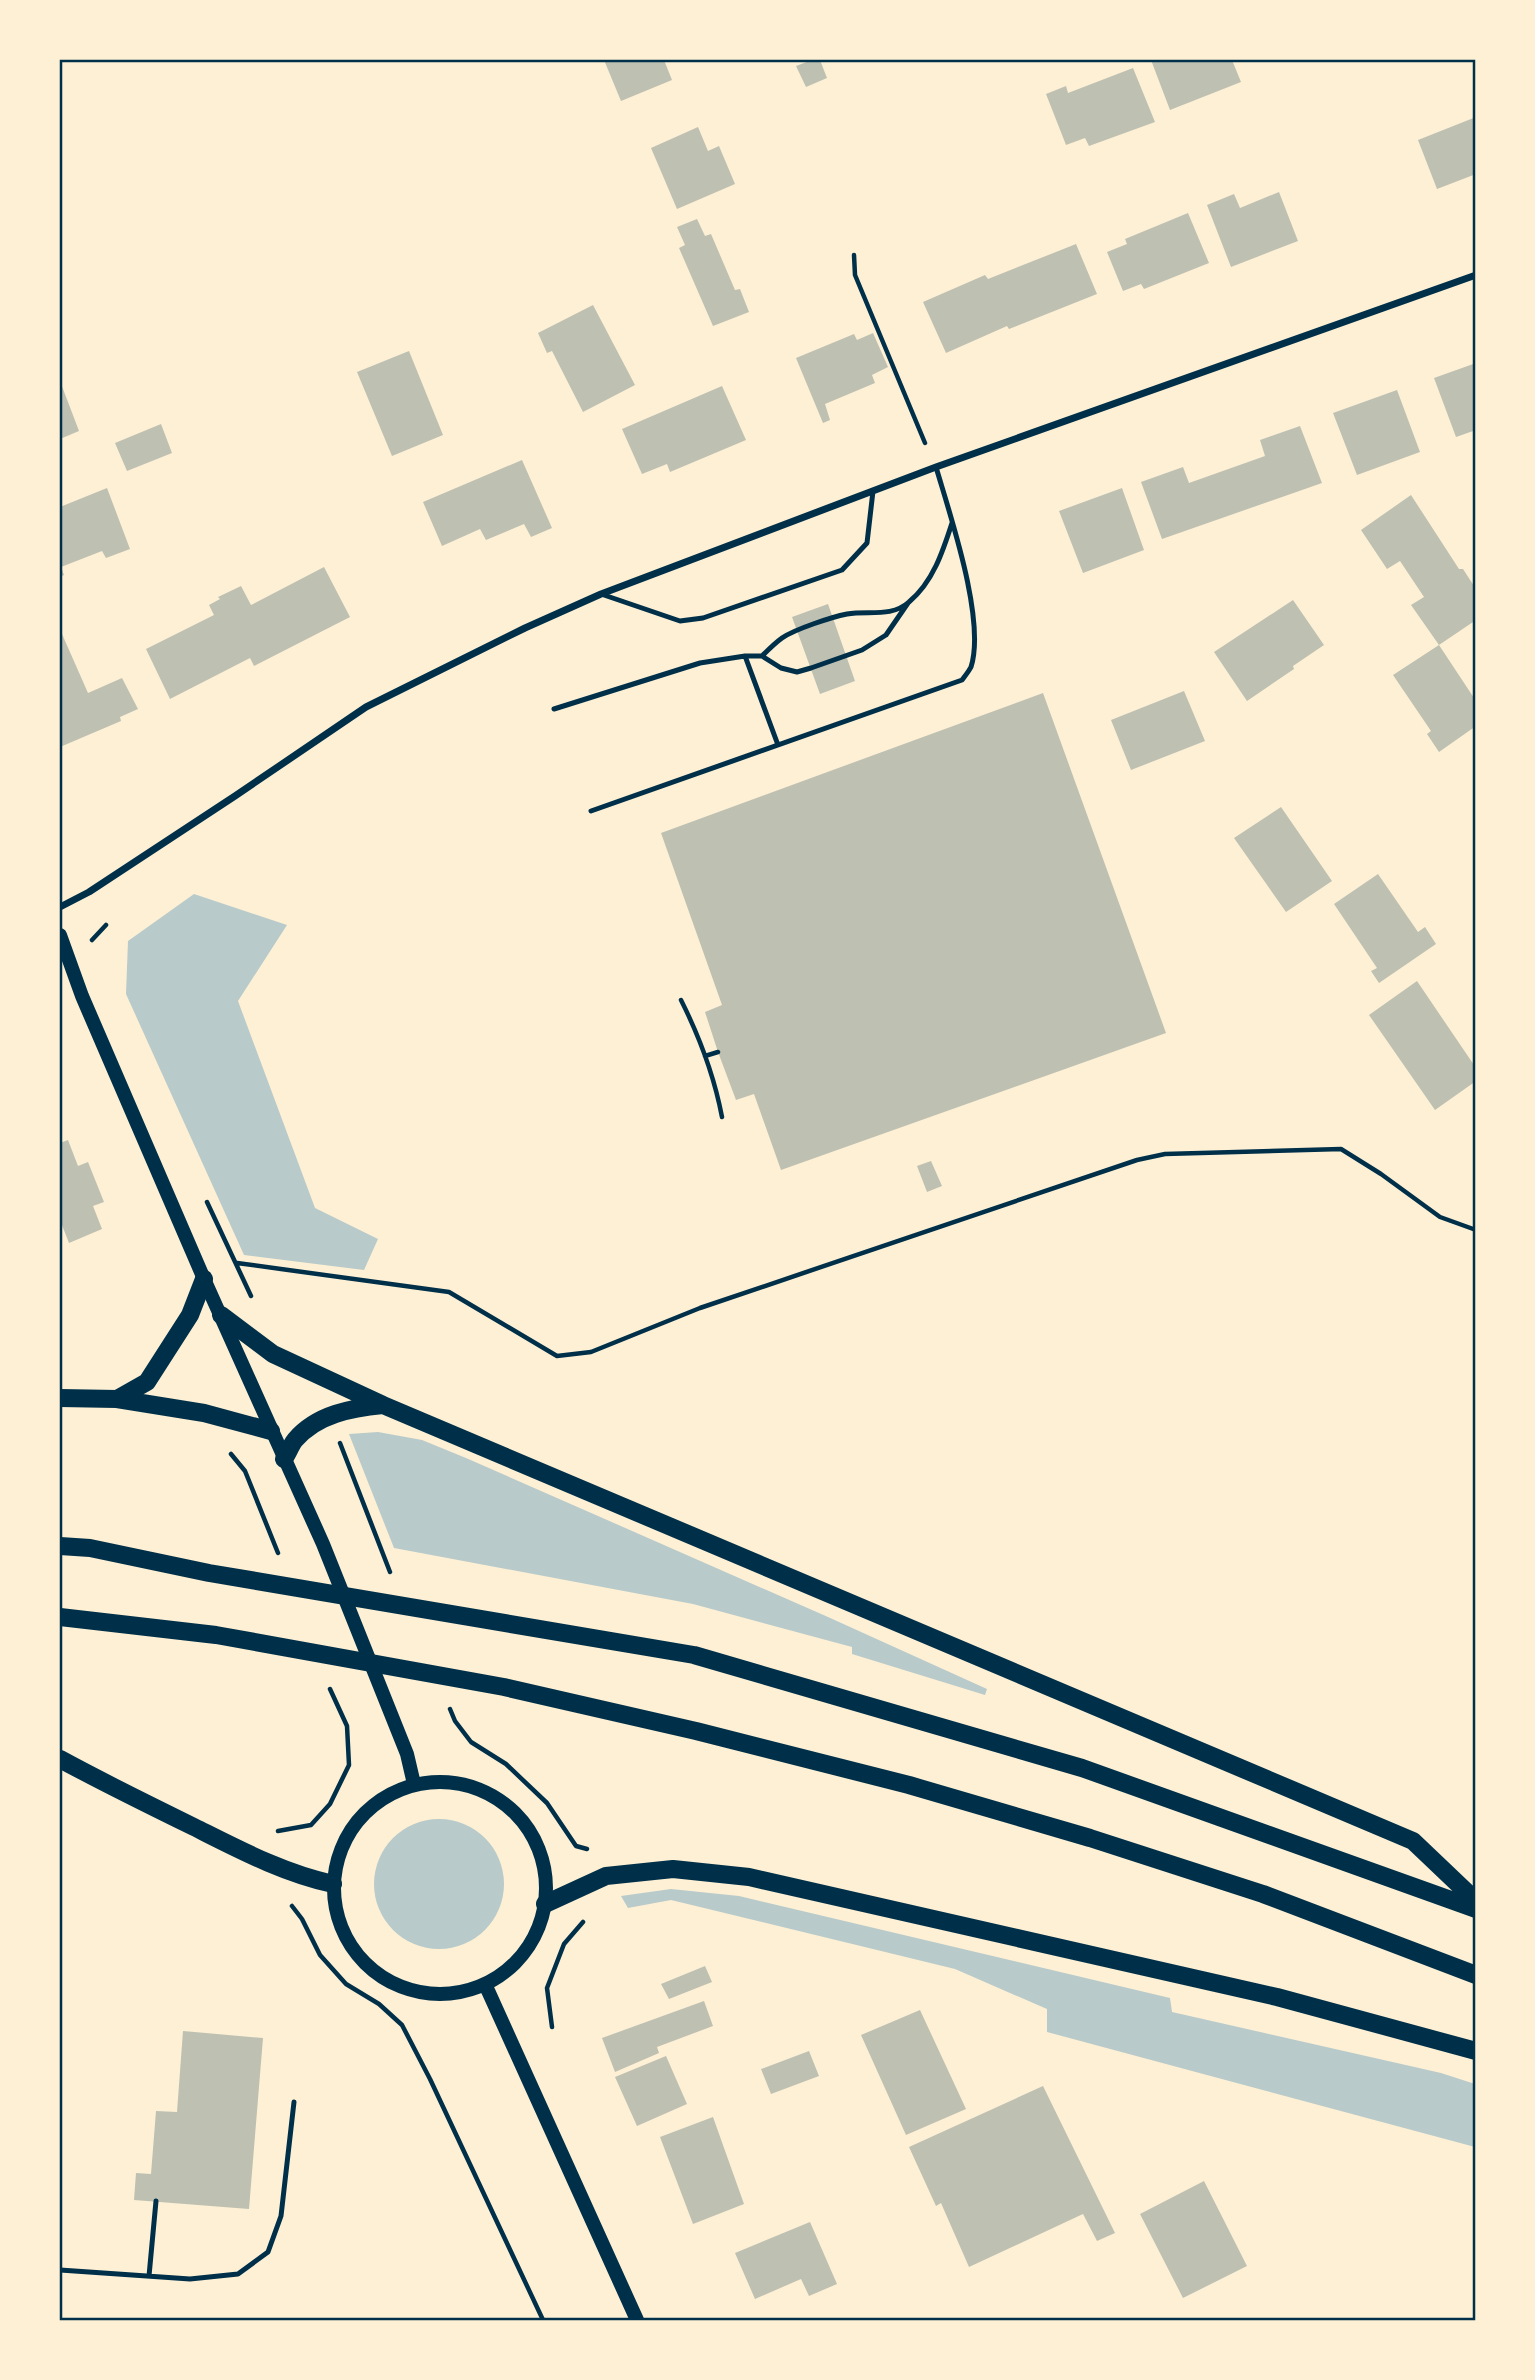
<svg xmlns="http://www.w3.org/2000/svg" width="1535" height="2380" viewBox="0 0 1535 2380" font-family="'Roboto Condensed',sans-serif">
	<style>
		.green { fill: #b9caca }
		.building { fill: #bec0b2 }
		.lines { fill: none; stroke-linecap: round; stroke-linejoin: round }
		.path { stroke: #003049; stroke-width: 4.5 }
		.service { stroke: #003049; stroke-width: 5 }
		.minor { stroke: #003049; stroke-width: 7 }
		.secondary { stroke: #003049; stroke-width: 14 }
		.primary { stroke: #003049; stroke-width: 18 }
		.neatline { fill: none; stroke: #003049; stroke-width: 2.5 }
	</style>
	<rect width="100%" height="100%" fill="#fdf0d5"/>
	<path class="green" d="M194 894 287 925 238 1001 315 1208 378 1239 364 1270 244 1255 126 994 128 941Z
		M378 1432 422 1440 466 1458 828 1617 987 1689 985 1695 852 1654V1647L693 1604 394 1548 349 1434Z
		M374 1884a65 65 0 1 1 130 0a65 65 0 1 1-130 0Z
		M671 1889 739 1896 1170 1998 1172 2012 1441 2073 1475 2084V2147L1047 2032V2009L955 1969 671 1900 628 1908 621 1896Z"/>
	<path class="building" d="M604 60H664L672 80 621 101Z
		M812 60H820L827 78 806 87 796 66Z
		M1151 60H1232L1241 82 1170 110Z
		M1133 68 1155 122 1089 146 1085 138 1066 145 1046 94 1066 86 1068 93Z
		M1476 117V174L1437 189 1418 140Z
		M698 127 708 151 719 146 735 184 677 209 651 148Z
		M1279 192 1298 241 1231 267 1207 205 1234 194 1240 208Z
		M1188 213 1209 263 1144 289 1141 284 1123 291 1107 252 1127 244 1125 239Z
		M697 219 705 236 711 234 735 290 740 289 749 312 713 326 679 248 685 245 677 227Z
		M1076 244 1097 294 1009 329 1007 326 946 353 923 302 985 275 988 279Z
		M593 305 635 385 583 412 552 351 547 353 538 333Z
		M873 333 888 367 872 375 875 383 825 404 830 420 823 423 796 358 854 334 857 340Z
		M409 351 443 435 392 456 357 372Z
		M1476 363V430L1456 437 1434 378Z
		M60 381 79 431 60 439Z
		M722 386 746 440 670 472 667 464 642 474 622 429Z
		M1397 390 1420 452 1357 475 1333 413Z
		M161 424 172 453 127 471 115 443Z
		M1300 426 1322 483 1162 539 1141 482 1183 467 1189 483 1265 456 1260 440Z
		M522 460 552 528 531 537 524 524 486 540 480 529 442 546 423 502Z
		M107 488 130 549 106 558 102 551 61 567 64 575 60 577V507Z
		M1122 488 1144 550 1083 573 1059 511Z
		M1411 495 1459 569H1463L1476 589V620L1439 645 1476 701V726L1439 752 1427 734 1431 731 1393 675 1439 645 1411 605 1424 597 1400 561 1387 569 1361 530Z
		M324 567 350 617 254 666 250 658 170 699 146 649 214 615 209 605 220 599 218 597 241 586 251 605Z
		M1293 600 1324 645 1293 666 1294 669 1247 701 1214 652Z
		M828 604 855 681 820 694 792 617Z
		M62 634 88 693 122 678 138 709 120 717 121 721 60 747V635Z
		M1184 691 1205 741 1131 770 1111 720Z
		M1043 693 1166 1033 781 1170 754 1094 736 1100 718 1052 705 1012 722 1005 661 833Z
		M1281 807 1332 881 1286 912 1234 838Z
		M1378 874 1418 932 1425 927 1436 944 1379 983 1371 971 1377 968 1334 904Z
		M1417 981 1476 1068V1081L1435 1110 1369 1015Z
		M68 1140 78 1166 88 1162 104 1202 93 1206 102 1229 69 1243 60 1220V1143Z
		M931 1161 942 1186 927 1192 917 1166Z
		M705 1966 712 1982 669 1999 661 1984Z
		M704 2001 713 2026 657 2047 659 2053 615 2072 602 2038Z
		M920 2010 966 2109 906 2135 861 2035Z
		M183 2031 263 2038 249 2209 134 2200 136 2173 151 2174 156 2111 177 2112Z
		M809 2051 819 2076 771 2094 761 2069Z
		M666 2056 687 2104 637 2126 615 2077Z
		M1043 2086 1115 2233 1097 2241 1083 2214 969 2267 941 2203 936 2206 909 2147Z
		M713 2117 744 2204 693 2224 660 2137Z
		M1204 2181 1247 2266 1183 2298 1140 2214Z
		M810 2222 837 2284 809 2296 801 2279 755 2299 735 2253Z"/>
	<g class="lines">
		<path class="path" d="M854 255 855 275 925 443
			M92 940 106 925
			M681 1000C700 1038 714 1075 722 1117
			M705 1056 718 1052
			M207 1202 251 1296
			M237 1263 449 1292 557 1356 591 1352 700 1308 1137 1160 1165 1154 1341 1149 1381 1174 1440 1217 1476 1230
			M340 1443 390 1572
			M231 1454 245 1471 278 1553
			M450 1709 455 1721 471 1742 506 1764 547 1803 576 1846 587 1849
			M278 1831 311 1825 330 1804 349 1765 347 1726 330 1689
			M292 1906 302 1919 320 1955 346 1984 379 2004 402 2025 430 2079 543 2320
			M552 2027 547 1988 564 1944 583 1922"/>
		<path class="service" d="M601 594 680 621 703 618 842 570 867 543 873 491
			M745 656 778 745
			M762 656C768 650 775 643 782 638 795 629 832 617 847 614 868 610 891 618 909 602 933 582 943 551 952 523
			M554 709 700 663 745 656H762L781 668 797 672 811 668 862 650 886 635 908 603
			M591 811 962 680C965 676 969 671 971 667 986 620 950 515 936 467
			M60 2270 190 2279 238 2274 268 2252 281 2216 294 2102
			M149 2276 156 2201"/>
		<path class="minor" d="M60 907 89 892 235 796 366 707 525 628 601 594 936 467 1476 275"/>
		<path class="secondary" d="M60 935 82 996 204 1279 323 1544 407 1754 414 1784
			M334 1888a106 106 0 1 1 212 0a106 106 0 1 1-212 0Z
			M485 1984 637 2320"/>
		<path class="primary" d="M221 1315 273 1354 383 1405 1413 1841 1476 1901
			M60 1398 117 1399 147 1382 190 1315 204 1279
			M117 1399 204 1413 271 1431
			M284 1459C288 1453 291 1445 295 1440 317 1414 352 1408 383 1405
			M60 1546 90 1548 209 1573 694 1655 1082 1768 1476 1909
			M60 1617 216 1635 504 1687 696 1731 909 1785 1090 1838 1263 1894 1476 1975
			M60 1759C104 1783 149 1805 194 1827 240 1850 283 1873 333 1884
			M545 1904 606 1876 673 1869 749 1877 1277 1997 1476 2051"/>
	</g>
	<rect width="1535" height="2380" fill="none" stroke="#fdf0d5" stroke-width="122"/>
	<rect x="61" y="61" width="1413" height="2258" class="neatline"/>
</svg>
